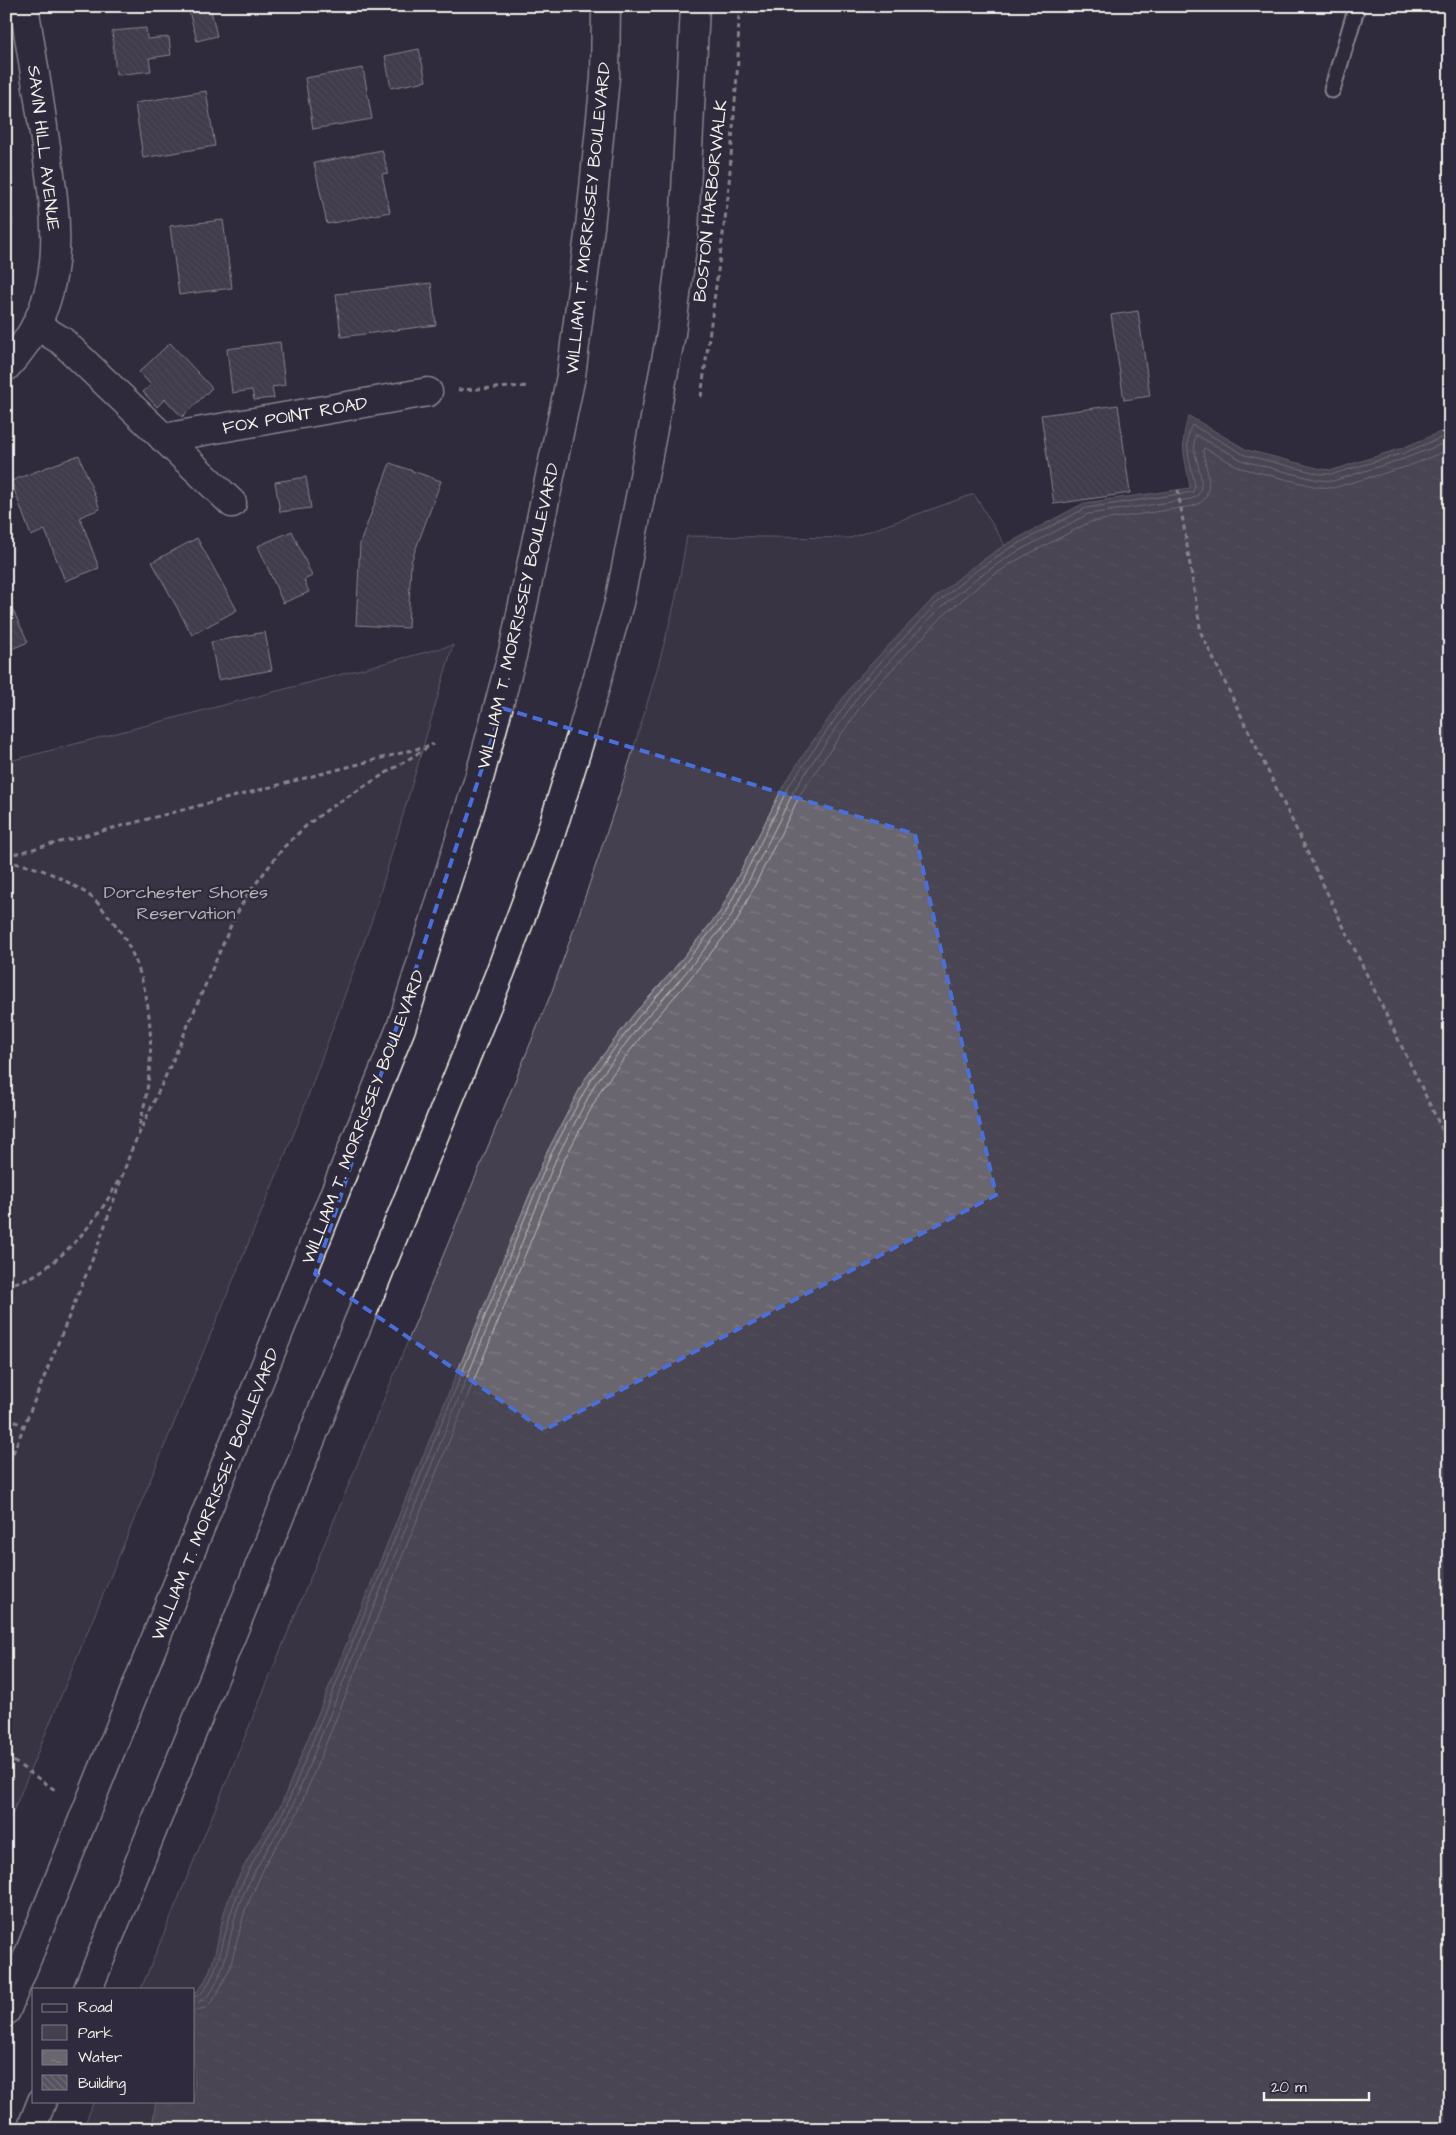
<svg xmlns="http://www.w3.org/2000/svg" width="1456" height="2135" viewBox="0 0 1456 2135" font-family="'Architects Daughter',sans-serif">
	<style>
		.park { fill: #454050; stroke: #9c989c }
		.water { fill: url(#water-ripples); stroke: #a19ea0 }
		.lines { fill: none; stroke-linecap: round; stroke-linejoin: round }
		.shore { stroke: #bdb9b8; stroke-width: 1 }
		.building { fill: url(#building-back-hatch); stroke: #f4f1e8 }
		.service-casing { stroke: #f4f1e8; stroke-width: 19 }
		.minor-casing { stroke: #f4f1e8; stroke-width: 31 }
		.tertiary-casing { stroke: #f4f1e8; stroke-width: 31 }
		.primary-casing { stroke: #f4f1e8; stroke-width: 31 }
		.path { stroke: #f4f1e8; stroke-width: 3; stroke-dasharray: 5 4; stroke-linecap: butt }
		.service { stroke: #2f2a3d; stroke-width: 15 }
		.minor { stroke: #2f2a3d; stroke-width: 28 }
		.tertiary { stroke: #2f2a3d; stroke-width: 28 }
		.primary { stroke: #2f2a3d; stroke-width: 28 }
		.marked { fill: none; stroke: #486fdb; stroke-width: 4; stroke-dasharray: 10 6; stroke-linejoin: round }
		.labels { text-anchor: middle; stroke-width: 4.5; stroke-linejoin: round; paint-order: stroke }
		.street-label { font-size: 18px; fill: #f4f1e8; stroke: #2f2a3d }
		.park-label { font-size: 18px; fill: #b7b3b3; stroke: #2f2a3d }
	</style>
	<defs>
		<pattern id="water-ripples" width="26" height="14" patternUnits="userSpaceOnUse" patternTransform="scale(1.25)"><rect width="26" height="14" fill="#6a6670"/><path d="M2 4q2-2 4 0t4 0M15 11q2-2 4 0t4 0" fill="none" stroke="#807c84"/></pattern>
		<pattern id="building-back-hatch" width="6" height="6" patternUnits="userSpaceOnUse" patternTransform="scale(1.25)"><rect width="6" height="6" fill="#56525f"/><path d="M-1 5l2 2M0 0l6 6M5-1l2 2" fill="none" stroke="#6f6b76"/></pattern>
	</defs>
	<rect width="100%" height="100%" fill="#2f2a3d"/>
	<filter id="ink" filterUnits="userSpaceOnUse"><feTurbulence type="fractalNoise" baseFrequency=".02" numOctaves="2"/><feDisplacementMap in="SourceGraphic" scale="10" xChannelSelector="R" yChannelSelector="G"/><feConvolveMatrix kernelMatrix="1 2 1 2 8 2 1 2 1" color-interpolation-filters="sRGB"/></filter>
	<g filter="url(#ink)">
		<path class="park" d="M974 494 1005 545 970 569 785 783 720 912 669 975 634 1014 585 1079 546 1155 281 1805C261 1837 240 1869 227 1904 217 1931 217 1975 194 1994V1989H141L552 991C596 867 638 744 671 618 678 591 682 563 687 536L850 538Z
			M453 645 373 917 299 1121 6 1829V762Z
			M94 2101H156L152 2129H83Z"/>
		<path class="water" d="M1189 416 1247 450 1321 469 1333 470 1402 448 1450 428V2129H152L156 2101H194V1994C217 1975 217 1931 227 1904 240 1868 261 1837 281 1805L546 1154 585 1079 634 1014 669 975 720 912 785 783 806 751 855 681 931 601 970 569 1005 545 1084 503 1190 488C1186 459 1178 445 1189 416Z"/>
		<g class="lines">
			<path class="shore" d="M194 1997C212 1995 223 1943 227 1927 238 1881 262 1847 286 1807L550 1156 590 1081 638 1017 673 978 725 914 789 786 811 754 859 685 935 605 973 573 1008 549 1086 508 1193 492 1195 486C1192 468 1182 442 1192 425L1245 455 1320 474H1333L1404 453 1450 434
				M194 2003C223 2002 230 1929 238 1907 252 1872 272 1842 291 1810L556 1159 595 1084 643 1021 678 982 730 918 795 789 816 757 864 688 939 609 977 578 1011 555 1088 514 1191 499 1197 496C1210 481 1188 452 1196 435L1244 461 1318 480 1333 481 1406 458 1450 441
				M194 2011 205 2008 215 1998 230 1968 245 1910 268 1859 298 1812 563 1162 602 1088 649 1026 683 987 737 921 801 793 822 762 870 693 944 615 981 584 1015 561 1090 522 1193 506C1218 499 1206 469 1203 451L1204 448 1241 468 1317 487 1333 488 1409 466 1450 449"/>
		</g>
		<path class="building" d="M194 6H210L217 36 197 41 188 8Z
			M146 28 147 39 169 37 171 55 149 58 151 71 116 75 112 31Z
			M419 49 426 81 391 88 385 56Z
			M363 68 372 119 313 129 305 78Z
			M206 91 215 146 143 158 135 103Z
			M382 150 388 173 382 174 390 212 327 224 314 163Z
			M6 194 13 224 6 226Z
			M223 220 232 288 179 295 170 226Z
			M431 283 436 325 341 337 336 294Z
			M1138 311 1150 396 1124 400 1111 315Z
			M280 342 285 385 272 387 274 398 254 400 252 390 232 393 227 349Z
			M170 343 212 388 182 417 165 399 157 407 143 392 151 385 139 372Z
			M1118 405 1130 493 1054 504 1041 415Z
			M79 455 100 509 80 517 99 568 65 581 45 530 31 536 11 481Z
			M390 463 441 481 411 562 408 628 356 625 360 543Z
			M306 477 311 508 280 512 275 482Z
			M292 531 312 576 304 580 309 592 283 603 258 546Z
			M197 538 237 610 192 635 152 562Z
			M11 606 28 642 7 651 6 608Z
			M265 632 272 670 218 680 211 642Z"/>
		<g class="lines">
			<g class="service-casing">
				<path id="service" d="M1332 90 1357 6"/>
			</g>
			<g class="minor-casing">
				<path id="minor" d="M36 325 62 341 232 503
					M163 438 428 392"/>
			</g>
			<g class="tertiary-casing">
				<path id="tertiary" d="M6 367C72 298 57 218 44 134 38 91 31 49 24 6"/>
			</g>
			<g class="primary-casing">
				<path id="primary" d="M88 1989 500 973 545 852 582 733 619 603 641 492 671 334 684 232 695 6
					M6 2011 401 1028 480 775 513 652 571 376 590 227 605 78 606 6
					M31 2129 42 2101"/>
			</g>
			<path class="path" d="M458 390 529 386
				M701 397 728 197 738 61 739 6
				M1178 490 1201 633 1450 1146
				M6 856 428 746
				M6 863C28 863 52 873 71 884 77 888 84 891 90 896 96 900 101 907 106 913 157 970 159 1059 138 1130
				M6 1286C16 1282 29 1279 38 1273 73 1250 102 1214 120 1177
				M6 1417 24 1426
				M6 1470 97 1248 131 1151 173 1060 232 923 247 895 284 847 307 825 331 807 433 744
				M6 1756 55 1790"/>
			<use href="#service" class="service"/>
			<use href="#minor" class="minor"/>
			<use href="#tertiary" class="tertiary"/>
			<use href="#primary" class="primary"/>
		</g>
	</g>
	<path d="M0 0H1456V2135H0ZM502 708 915 834 996 1195 544 1430 315 1274Z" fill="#2f2a3d" fill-opacity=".55" fill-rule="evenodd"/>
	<path class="marked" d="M502 708 915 834 996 1195 544 1430 315 1274Z"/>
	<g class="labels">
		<g class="street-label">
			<text transform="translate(44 148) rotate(83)" y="6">SAVIN HILL AVENUE</text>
			<text transform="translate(710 201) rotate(-84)" y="6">BOSTON HARBORWALK</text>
			<text transform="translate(588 218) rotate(-84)" y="6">WILLIAM T. MORRISSEY BOULEVARD</text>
			<text transform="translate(295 415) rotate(-10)" y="6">FOX POINT ROAD</text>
			<text transform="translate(518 616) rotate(-77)" y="6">WILLIAM T. MORRISSEY BOULEVARD</text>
			<text transform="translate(363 1117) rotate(-69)" y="6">WILLIAM T. MORRISSEY BOULEVARD</text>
			<text transform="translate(215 1494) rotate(-68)" y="6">WILLIAM T. MORRISSEY BOULEVARD</text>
		</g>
		<g class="park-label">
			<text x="186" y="898">Dorchester Shores<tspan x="186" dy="21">Reservation</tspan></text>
		</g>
	</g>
	<rect width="1456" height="2135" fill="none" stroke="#2f2a3d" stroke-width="25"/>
	<rect x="12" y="12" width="1431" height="2110" fill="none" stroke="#f4f1e8" stroke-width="2" filter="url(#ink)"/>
	<rect x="32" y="1988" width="162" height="115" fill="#2f2a3d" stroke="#7e7a81"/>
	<rect x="42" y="2004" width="25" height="8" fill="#2f2a3d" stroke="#7e7a81"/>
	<text x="78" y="2012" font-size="15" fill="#f4f1e8">Road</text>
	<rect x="42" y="2025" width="25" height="15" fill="#454050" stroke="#7e7a81"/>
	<text x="78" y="2038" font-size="15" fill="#f4f1e8">Park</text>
	<rect x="42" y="2050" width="25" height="15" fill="url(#water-ripples)" stroke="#7e7a81"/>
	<text x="78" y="2062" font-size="15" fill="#f4f1e8">Water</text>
	<rect x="42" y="2075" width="25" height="15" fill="url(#building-back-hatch)" stroke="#7e7a81"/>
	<text x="78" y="2088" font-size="15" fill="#f4f1e8">Building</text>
	<path d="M1264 2092v8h105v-8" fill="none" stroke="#f4f1e8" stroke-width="2.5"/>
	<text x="1271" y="2092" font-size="15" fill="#f4f1e8" stroke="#2f2a3d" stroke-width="4" paint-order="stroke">20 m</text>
</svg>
